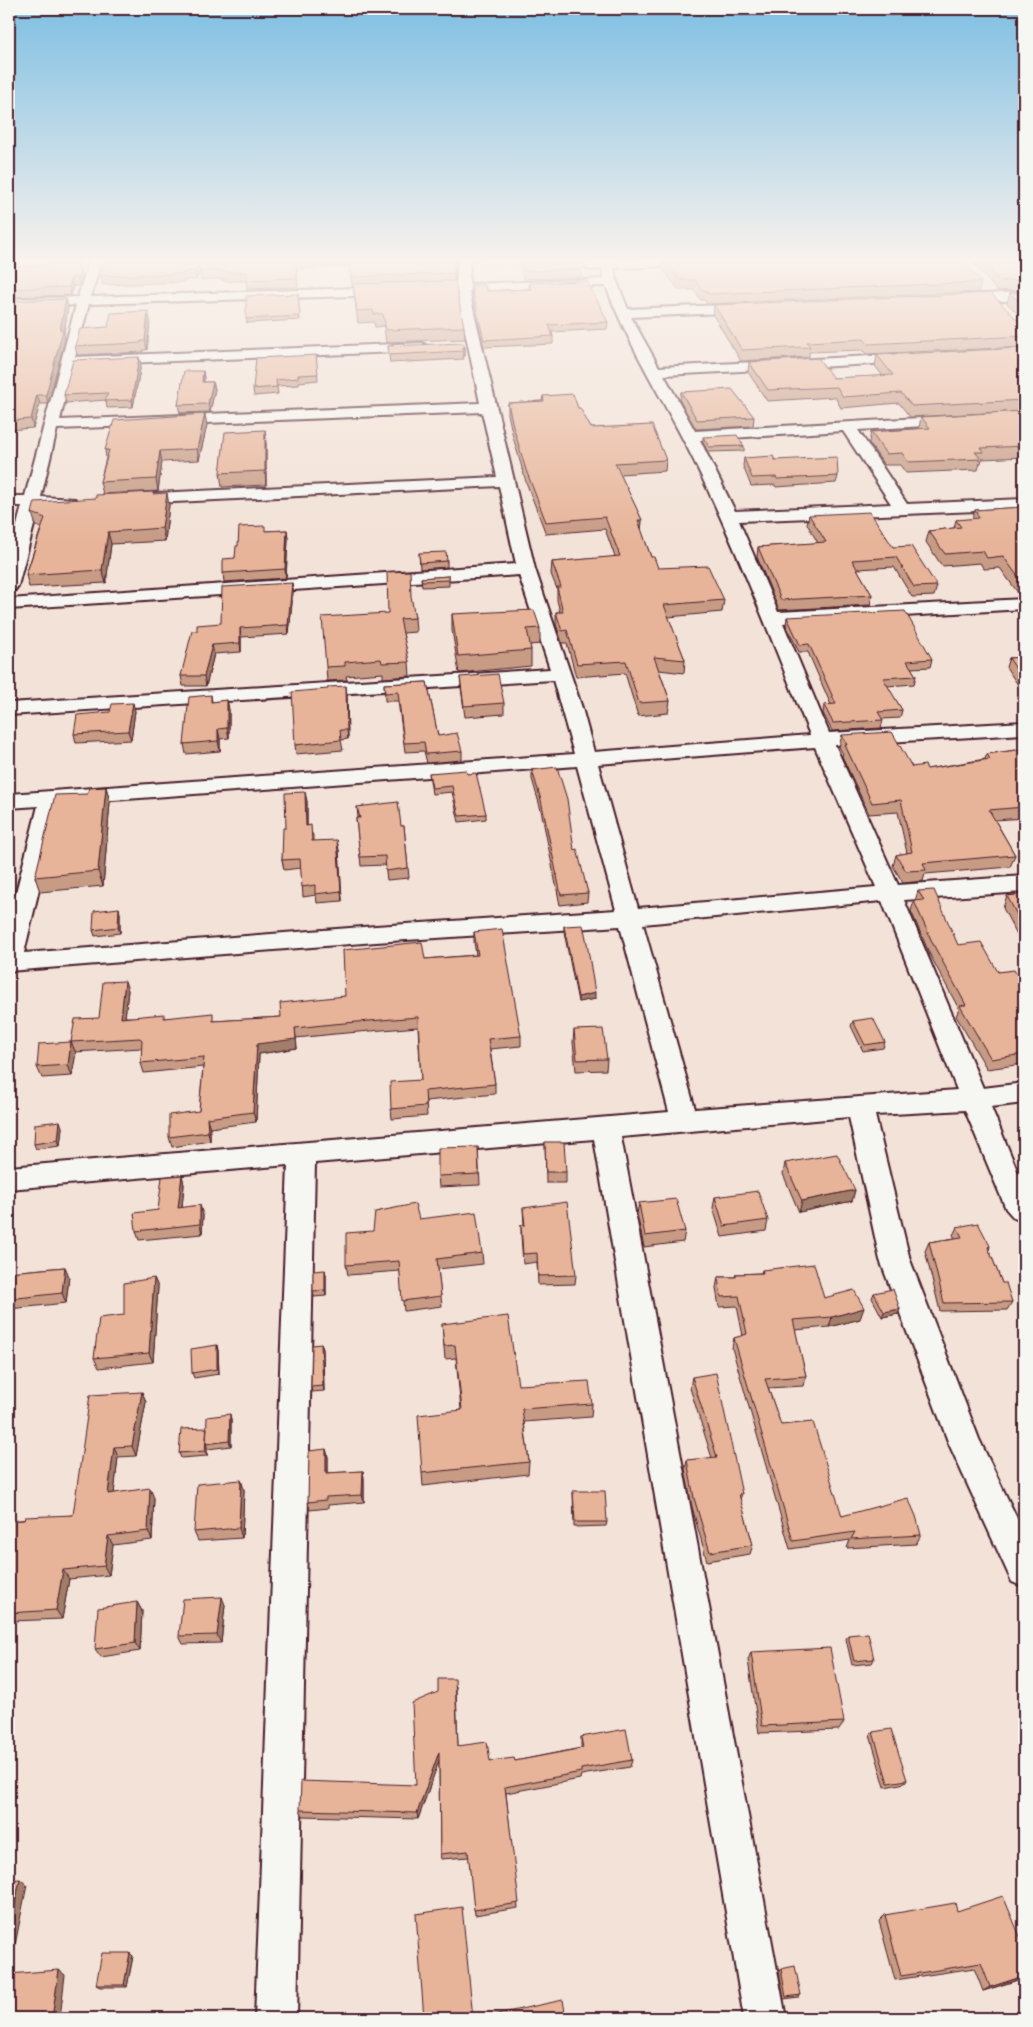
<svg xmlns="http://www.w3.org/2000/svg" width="1033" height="2027" viewBox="0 0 1033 2027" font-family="Pangolin,sans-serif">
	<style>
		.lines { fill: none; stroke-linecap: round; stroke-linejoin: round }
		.street-casing { stroke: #4a1f2b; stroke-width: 4 }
		.street { fill: #f6f6f2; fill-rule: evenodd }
		.wall { fill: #c79b84; stroke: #4a1f2b }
		.shaded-wall { fill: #a27e6b; stroke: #4a1f2b }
		.building { fill: #e7b499; stroke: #4a1f2b }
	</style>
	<rect width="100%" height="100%" fill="#f2e2d7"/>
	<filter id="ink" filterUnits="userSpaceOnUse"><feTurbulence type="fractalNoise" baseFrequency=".02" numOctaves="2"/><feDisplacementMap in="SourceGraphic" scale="10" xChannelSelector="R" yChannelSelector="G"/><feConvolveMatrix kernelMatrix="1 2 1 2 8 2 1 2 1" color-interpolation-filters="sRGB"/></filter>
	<g filter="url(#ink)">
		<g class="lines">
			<g class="street-casing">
				<path id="street" d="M90 257H102L91 297 386 287 392 291 386 295 89 304 75 357 422 343 429 347 422 351 73 365 60 420 480 403 457 292 450 291 448 288 450 285 456 284 458 261 456 257H468L470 261 469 284 604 279 602 269 590 270 584 266 586 263 601 261 600 257H612L613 260 701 258 703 261 701 264 697 265 614 268 617 282 628 309 747 304 753 308 747 312 631 317 659 367 910 354 917 358 910 362 664 375 695 431 1024 412V420L858 430 907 504 1024 499V509L739 521 778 612 1024 599V609L783 623 829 733 1024 722V734L835 745 898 885 1024 876V892L904 900 983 1088 1024 1083V1103L991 1107 1024 1187V1222L1014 1218 1006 1209 965 1110 875 1115 910 1260 979 1439 1024 1533V1587L1012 1582 949 1444 880 1260 849 1117 621 1137 786 2018H744L594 1139 315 1163 297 2018H255L288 1165 9 1189V1167L669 1112 620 926 376 942 9 971V920L38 806 9 808V794L574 754 553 680 9 715V703L550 669 519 575 9 609V599L516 564 499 486 134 504 128 502 126 499 128 496 134 494 497 477 482 412 57 429 41 497 75 499 77 502 75 505 39 506 18 586 15 590 9 591V556L22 506H9V496H25L76 305 9 307V299L78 297ZM606 286C630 350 669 408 698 469 740 556 774 646 810 735L594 752 582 708 535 569 469 291ZM843 431 891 504 735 511 700 440ZM815 747 876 887 638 908 598 764ZM577 766 616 910 376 926 24 953 59 804ZM882 901 957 1090 695 1109 643 924Z
					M1024 292V300L962 303 956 299 962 295Z"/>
			</g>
			<use href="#street" class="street"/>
		</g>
		<path class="wall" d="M106 257H427L428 261 455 259 454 281 464 327 465 339 386 342 384 326 375 327 374 322 358 323 353 286H352L349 266 297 269 298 287 247 289 246 281H224L223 279 201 280 200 273 196 280H185V282L103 285 101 276Z
			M471 257H516L471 259Z
			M516 257H575L581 269V277L524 279Z
			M968 257H1024V290L997 291Z
			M663 258 981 282 979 292 707 304 705 300H701L694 290H679L662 268Z
			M9 267 80 270 82 278 79 286H73L71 295 9 297Z
			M529 283 608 322 607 329 552 332 553 336V344L484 347 471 293V285L487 291 529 289Z
			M1024 292V320L1007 303 1010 293Z
			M298 294 300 320 247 323 246 319Z
			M66 299 68 307 64 332 65 339 48 404H40L33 428 9 430V301Z
			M714 305 1020 323 1024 324V347L866 354 862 350 809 352V357L741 361 713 315Z
			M150 320 147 350H143V352L77 355 75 346 108 327Z
			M388 346 465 347V356H463L464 359 390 363Z
			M1024 348V411L910 417 899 403 841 408 835 397 767 401 748 372 749 362 833 378 883 376 875 366 877 355Z
			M316 355 318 380 299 382V385L277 386 278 394 254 396 253 389Z
			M141 364 133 407 107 408 106 400 66 403 64 395Z
			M203 371 204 378V382H213L215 389 210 412 180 413 178 405Z
			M681 392 754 417 753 426 696 429 680 401Z
			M543 396 578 408 591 428 666 460 665 471 620 474 642 520 641 530 651 557 658 568 724 600 722 612 668 617 685 660 684 673 659 670 670 701 668 713 638 716 625 673 576 677 567 643H562L556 624V612H560L557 600V589L551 574 552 562 615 557 605 529 546 534 526 482 513 437 508 414V403L542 401Z
			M1024 411V457L982 459 981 463H980L978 470 906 473 900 465H884L869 443 871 432 919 428 921 417Z
			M207 425 199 460 162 462 158 491 103 494 100 482 106 458 105 450Z
			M703 437 744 446V451L708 452 703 442Z
			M266 443V485L222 487 220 473Z
			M744 458 775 460 838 476 836 483 776 487 775 485 751 486 743 466Z
			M153 492 154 494 169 505 165 541 111 544 106 583 29 587 26 575 41 528 36 526 32 513 96 498Z
			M1024 505V598L1021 597 1000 568 984 569 980 563 942 566 926 542 929 531 954 528 956 520 972 519 975 510 1024 507Z
			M809 515 893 547 937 586 934 596 912 597 894 567 857 569 872 595 870 605 779 610 757 557 758 547 818 543 807 524Z
			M287 530 288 539 286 578 224 582 223 573 235 558 238 546 266 531Z
			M419 553 447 561V567L420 569Z
			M449 576V586L422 587 421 578Z
			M292 583 293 592 289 634 241 637V652L214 654 206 686H183L181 676 197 631 221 623Z
			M411 598 415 618 416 632 403 633 409 662 410 676 383 678V673L346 676 347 680 327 681 326 667 388 613Z
			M452 614 540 628V644L530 645 531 650V666L459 673 452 630Z
			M787 617 932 659 930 667 911 668 916 676 914 684 887 686 902 710 900 718 882 719 883 720 881 728 832 731 823 713 824 705H831L808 652H799L786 625Z
			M1024 657V694L1006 667 1009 658Z
			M460 677 504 703V714L465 717 461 688Z
			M427 682 438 736 462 751V760L427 763 424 751 405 752 398 701H385L384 684Z
			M211 695 212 702 227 700 229 710V738L220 739V751L186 754 184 744Z
			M347 695 348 739 341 740 343 750 296 754 295 745Z
			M135 711 131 740 76 743 74 734Z
			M842 735 912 767 927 769 985 759 987 754 1024 749V818L995 820 1015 855 1010 867 925 874 923 881 903 883 893 866 896 855 907 853 898 812 869 814 842 756 843 754 839 747Z
			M532 770 574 850 588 893 587 902 560 905 541 810 532 779Z
			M429 773 467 774 486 814V819L459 822 452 792 432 794Z
			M106 787 110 802 103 886 40 892 35 877 87 794Z
			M307 801V826L313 835V841L339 850 342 901 317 903 316 895 303 897 301 868 284 870 282 860 286 828Z
			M357 807 401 826H404L409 878 387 880 385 865 361 866 356 818H358Z
			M918 891 958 945 1024 988V1068L1023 1064 987 1069 956 1016 959 1009 930 955 911 911 914 901H915Z
			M1024 894V949L1003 908 1007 896Z
			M119 908 120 914V933L95 936 93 930Z
			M564 926 595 999 578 1002 564 932Z
			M474 932 521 1036V1046L490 1049 495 1084V1094L426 1101 427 1116 392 1119 391 1109 421 1080 418 1027 335 1034 296 1038 297 1048 259 1054 256 1122 210 1128V1141L172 1147 169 1137 199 1111 203 1067 144 1073 141 1063 142 1048 75 1052 72 1076 42 1078 37 1067 71 1042 99 1018 128 990 125 1017 165 1018 215 1021 281 1017 345 996 425 959 476 955 474 942Z
			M853 1021 885 1042 883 1048 863 1051 851 1026Z
			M574 1030 607 1059 606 1070 576 1071 573 1042Z
			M62 1127 60 1146 36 1149 34 1144Z
			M545 1142 566 1172V1183H546Z
			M478 1147 480 1185 439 1187 438 1176Z
			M785 1163 855 1190 852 1201 799 1212 783 1174Z
			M182 1175 184 1185 182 1207 203 1215 202 1234 139 1240 136 1231 158 1210Z
			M715 1197 768 1220 766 1231 722 1237 713 1208Z
			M639 1203 685 1231 683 1242 644 1247 637 1214Z
			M523 1208 576 1275 575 1284 538 1285 537 1262 523 1264 521 1235V1225H524Z
			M419 1219 482 1253 483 1264 438 1269 442 1306 404 1311 400 1271 348 1275 346 1265 373 1231Z
			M957 1227 990 1246 989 1250 1002 1283 1012 1302 1007 1310 940 1311 925 1251 929 1242 955 1238 953 1235Z
			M65 1267 69 1277 66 1303 9 1309V1272Z
			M325 1270 326 1275V1296L314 1297 313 1291Z
			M762 1270 824 1298 860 1319 829 1327 795 1330 806 1376 803 1386 768 1388 781 1425 842 1516 921 1535 916 1544 847 1548 850 1540 790 1549 732 1348 734 1338 743 1336 737 1306 719 1307 716 1288 718 1277H735L736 1274 761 1273Z
			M154 1278 158 1287 153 1362 99 1368 94 1358 124 1315Z
			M874 1293 900 1309 898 1314 882 1317 872 1298Z
			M442 1324 518 1385 592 1404 591 1417 524 1422 529 1462 528 1474 423 1486 422 1473 461 1410 456 1358 445 1359Z
			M321 1344 323 1349 324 1391 312 1392 311 1387Z
			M218 1350 219 1374 194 1378 192 1373Z
			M692 1377 742 1494 740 1499 753 1545 750 1554 707 1561 692 1507 685 1469 687 1460 712 1458 690 1388Z
			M142 1392 146 1402 136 1456 118 1457 114 1493 154 1498 152 1540 113 1545 109 1575 69 1579 62 1619 12 1621 9 1617V1598L11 1587H9V1521L73 1515Z
			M231 1419V1446L208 1449 207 1447V1456L181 1458 179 1453 207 1428Z
			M326 1449 328 1457V1473L363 1471 364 1479V1502L328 1505V1508L310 1510 308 1502Z
			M241 1480 244 1490 242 1538 198 1541 194 1532Z
			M573 1491 607 1522 606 1526 574 1527Z
			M137 1602 142 1611 140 1651 101 1657 95 1649Z
			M225 1605 221 1643 183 1644 179 1636Z
			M848 1635 874 1659 872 1663 852 1665 846 1639Z
			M751 1652 844 1722 839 1730 759 1733 748 1660Z
			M456 1686 458 1746 490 1761H515L581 1748V1737L632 1760 630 1767 581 1775 580 1779 506 1793 518 1908 475 1915 469 1857 441 1859 440 1854 439 1760 418 1819 303 1816 300 1810 416 1785Z
			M873 1732 907 1780 905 1783 885 1787 870 1735Z
			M957 1911 1024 1978 983 1991 974 1968 895 1980 879 1921 885 1915Z
			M130 1953 133 1956 127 1987H100L96 1985Z
			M781 1969 801 1995 799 1997 784 1999 779 1971Z"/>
		<path class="shaded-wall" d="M201 258 200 273 196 280 195 271Z
			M455 259 456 268 454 282V273Z
			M80 270 82 278 79 286 78 278Z
			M71 278 73 286 71 295 69 287Z
			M66 299 68 307 64 332 65 339 48 404 46 395Z
			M148 311 150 320 147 350 145 341Z
			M465 347V356H463V351L462 348Z
			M139 357 141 364 133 407 132 400Z
			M203 371 204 378 203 390 202 382Z
			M213 382 215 389 210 412 208 404Z
			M37 395 40 404 33 428 31 419Z
			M205 414 207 425 199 460 197 449Z
			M265 430 266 443V485L265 471Z
			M160 451 162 462 158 491 156 479Z
			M167 493 169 505 165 541 162 528Z
			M638 520H642L641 532Z
			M9 525 12 536 9 547Z
			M287 530 288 539 286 578 285 569Z
			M108 532 111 544 106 583 102 570Z
			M292 583 293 592 289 634 288 625Z
			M240 628 241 637V652L240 643Z
			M212 645 214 654 206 686 204 676Z
			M346 686 347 695 348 739 347 730Z
			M227 700 229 710V738L227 728Z
			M133 703 135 711 131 740 128 731Z
			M218 729 220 739V751L218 741Z
			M106 787 110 802 103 886 98 871Z
			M305 792 307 801V836L306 826Z
			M337 840 339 850 342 901 341 891Z
			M119 908 120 914V933L118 927Z
			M125 981 128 990 124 1027 121 1018Z
			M595 993V999L578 1002V997Z
			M295 1028 297 1048 259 1054 256 1122 253 1112 257 1044Z
			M71 1042 76 1053 72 1076 68 1065Z
			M9 1050 12 1058 9 1081Z
			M207 1118 210 1128V1141L208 1132Z
			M60 1121 62 1127 60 1146 58 1140Z
			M182 1175 184 1185 181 1217 178 1208Z
			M855 1190 852 1201 799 1212 802 1201Z
			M200 1205 203 1215 202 1234 200 1224Z
			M65 1267 69 1277 66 1303 62 1293Z
			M325 1270 326 1275V1296L325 1290Z
			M154 1278 158 1287 153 1362 149 1353Z
			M864 1308 860 1319 829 1327 832 1317Z
			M900 1309 898 1314 882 1317 884 1312Z
			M321 1344 323 1349 324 1391 323 1386Z
			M217 1345 218 1350 219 1374 217 1369Z
			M142 1392 146 1402 136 1456 132 1446Z
			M230 1414 231 1419V1446L229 1441Z
			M207 1428 206 1444 207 1446V1456L205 1451Z
			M114 1447 118 1457 113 1504 108 1494Z
			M326 1449 328 1457V1481L326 1473Z
			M363 1471 364 1479V1502L362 1495Z
			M241 1480 244 1490 242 1538 239 1528Z
			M150 1488 154 1498 152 1540 148 1531Z
			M108 1536 113 1545 109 1575 104 1566Z
			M63 1570 69 1579 62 1619 56 1610Z
			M222 1597 225 1605 221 1643 217 1635Z
			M137 1602 142 1611 140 1651 135 1643Z
			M439 1752 440 1758 418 1819 417 1813Z
			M20 1879 27 1885 11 1965 9 1964V1935Z
			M130 1953 133 1956 127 1987 124 1985Z
			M59 1970 65 1975 60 2018H52Z
			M1024 1976V1978L983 1991 990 1987Z"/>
		<path class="building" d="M49 257H77L80 270 78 278H71L69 287 9 289V267L49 265Z
			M106 257H346L296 260 297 278 246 280V272H222V270L199 271 201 258 195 271 184 272 183 274 101 276Z
			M348 257H427L428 261 455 259 454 273 351 277Z
			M519 257H575L581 269 524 271Z
			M680 257H960L981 282 708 294 706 290H702L695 280H680L663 258Z
			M978 257H1024V280L999 281Z
			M455 281 464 327 386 330 383 314H374L373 310 357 311 353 284Z
			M587 281 608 322 549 325 553 336 484 340 471 285H485L487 291 531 289 529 283Z
			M1024 292V307L1010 293Z
			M991 293 1020 323 1024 324V336L868 344 864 339 807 342 810 347 742 350 714 305Z
			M298 294 300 316 246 319V296Z
			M66 299 60 330H63L46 395H37L31 419 9 421V416L14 406H9V301Z
			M148 311 145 341H141V343L75 346 80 329 108 327 111 313Z
			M463 343 465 347 462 348 463 351 389 355 388 346Z
			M1024 348V351H1023L1024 353V400L912 406 901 393 843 397 837 387 768 390 749 362 818 358 833 378 893 375 877 355Z
			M316 355 318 374 298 375V378L276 380 277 387 253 389 256 358Z
			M139 357 132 400 105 401 108 393 64 395 73 360Z
			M184 371H203L202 382H213L208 404 178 405Z
			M732 389 754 417 697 420 681 392Z
			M573 394 578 408H580L591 428 652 425 666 460 615 463 642 520H638L651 557H654L658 568 708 566 724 600 664 605 685 660 654 657 670 701 639 703 626 661 577 664 567 630 562 631 556 612H563L557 587H561L552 562 620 556 605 517 546 522 526 470 513 426 508 403 544 401 543 396Z
			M1024 411V446L981 448 984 452H975L981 459 908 462 902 453 886 454 871 432 930 428 921 417Z
			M205 414 197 449 160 451 156 479 100 482 109 450H105L114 420Z
			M265 430V471L220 473 225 432Z
			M737 435 744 446 709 447 703 437Z
			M773 456 775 460 837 457 838 476 777 479 776 477 752 478 744 458Z
			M153 492V494L167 493 162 528 108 532 102 570 26 575 45 518 32 513 35 502 96 498V495Z
			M1024 507V585L1003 556 987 558 983 551 945 554 929 531 961 527 956 520 979 518 975 510Z
			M870 512 893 547 911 546 937 586 914 587 896 557 852 560 872 595 781 600 758 547 826 542 809 515Z
			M265 526V531L287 530 285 569 223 573V559L235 558 236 546H238L239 527Z
			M446 552 447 561 420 563 419 553Z
			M410 571 411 596 415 618 400 619 409 662 382 663 381 659 345 662V666L326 667 322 617 388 613 387 572Z
			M449 576V580L422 581 421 578Z
			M292 583 288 625 240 628V643L212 645 204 676H181L192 631H197V625L221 623 222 587Z
			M534 610 540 628 527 629 531 650 458 656 452 614Z
			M905 611 932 659 907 661 916 676 883 678 902 710 878 712 883 720 833 723 824 705 836 704 809 644 800 645 787 617Z
			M1024 657V681L1009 658Z
			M498 674 504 703 464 706 460 677Z
			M427 682 438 736 457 733 462 751 426 754 424 742 404 743 398 692 385 693 384 684Z
			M346 686 347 730H340L341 740 295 745 292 692 328 689V687Z
			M211 695V702L227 700V728L218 729V741L184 744 189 697Z
			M133 703 128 731 74 734 77 715 110 712 112 704Z
			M892 732 912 767 925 765 927 769 990 759 987 754 1024 749V807L989 810 1015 855 923 863 926 870 906 871 896 855 912 852 901 800 872 803 845 745H847L842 735Z
			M557 767 567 799 574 850 577 849 588 893 561 895 541 800 532 770Z
			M466 770 467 774 476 773 486 814 459 816 452 786 432 788 429 773Z
			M106 787 98 871 35 877 55 795 87 794 89 788Z
			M305 792 306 826 311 825 312 841 337 840 341 891 315 894V885L302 887 300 859 282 860 283 828H286L285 793Z
			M398 802 401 826H404L408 868 386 871 385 856 360 857 356 818H360L357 807Z
			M934 890 958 945 981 942 998 972 1014 970 1024 988V1054L991 1059 960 1006 966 1005 933 944 914 901 924 900 918 891Z
			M1024 894V928L1007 896Z
			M119 908 118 927 93 930 94 911Z
			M583 925 587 943 595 993 578 997 564 926Z
			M502 929 521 1036 488 1039 495 1084 425 1091 426 1106 391 1109 390 1082 421 1080 418 1017 333 1024 295 1028 296 1039 257 1044 253 1112 207 1118 208 1132 169 1137V1115L199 1111 204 1057 141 1063 142 1040 140 1038 71 1042 75 1019 99 1018 103 982 125 981 121 1018 164 1014V1018L213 1013V1021L281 1017 280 1003 345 996 343 950 422 942 425 959 478 955 474 932Z
			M873 1018 885 1042 865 1045 853 1021Z
			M603 1029 607 1059 577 1060 574 1030Z
			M71 1042 68 1065 37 1067 39 1044Z
			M60 1121 58 1140 34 1144 35 1124Z
			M545 1142H564L566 1172H546Z
			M478 1147 479 1174 438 1176V1148Z
			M837 1154 855 1190 802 1201 785 1163Z
			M182 1175 178 1208 200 1205V1224L136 1231 134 1213 158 1210 162 1177Z
			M758 1191 768 1220 724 1226 715 1197Z
			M676 1199 685 1231 645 1236 639 1203Z
			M567 1202 576 1275 538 1276 537 1253 523 1254 521 1225H525L523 1208Z
			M415 1204 419 1219 476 1212 482 1253 437 1259 441 1296 402 1301 399 1261 346 1265V1233L373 1231 375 1212Z
			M978 1223 990 1246 988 1247 1002 1283H1006L1012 1302 944 1303 929 1242 962 1237 957 1227Z
			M814 1264 824 1298 854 1290 864 1308 832 1317 793 1320 806 1376 765 1379 781 1425 813 1422 842 1516 908 1498 916 1516 921 1535 851 1539 855 1532 793 1541 734 1338 747 1334 739 1296 721 1297 718 1277H736V1274L763 1273 762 1270Z
			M65 1267 62 1293 9 1299V1272Z
			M325 1270V1290L313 1291V1271Z
			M154 1278 149 1353 94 1358 99 1318 124 1315V1283Z
			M893 1289 900 1309 884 1312 874 1293Z
			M508 1316 518 1385 589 1381 592 1404 522 1409 529 1462 422 1473 418 1415 462 1410 455 1345 444 1346 442 1324Z
			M321 1344 323 1386 311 1387 312 1345Z
			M217 1345V1369L192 1373 191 1349Z
			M716 1373 742 1494H739L753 1545 710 1552 694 1498 687 1460 717 1457 692 1377Z
			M142 1392 132 1446 114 1447 108 1494 150 1488 148 1531 108 1536 104 1566 63 1570 56 1610 9 1613V1598L13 1577 9 1578V1521L24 1520 25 1517 73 1515 90 1395Z
			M230 1414 229 1441 206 1444 207 1417Z
			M207 1428 205 1451 179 1453 181 1429Z
			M326 1449V1473L363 1471 362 1495 326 1497V1500L308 1502 309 1451Z
			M241 1480 239 1528 194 1532 197 1484Z
			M573 1491H605L607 1522H575Z
			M222 1597 217 1635 179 1636 183 1599Z
			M137 1602 135 1643 95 1649 98 1608Z
			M868 1633 874 1659 854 1661 848 1635Z
			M830 1648 844 1722 762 1726 751 1652Z
			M438 1679H455L458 1746 487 1742 490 1761 514 1758 515 1761 583 1748 581 1737 626 1729 632 1760 581 1769V1772L505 1787 519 1903 474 1910 468 1851 440 1854 439 1752 417 1813 300 1810 301 1781 416 1785 412 1703 438 1692Z
			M891 1729 907 1780 888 1783 873 1732Z
			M20 1879 9 1935V1880Z
			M1003 1896 1024 1946V1976L990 1987 981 1963 901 1976 885 1915 955 1903 957 1911Z
			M462 1907 473 2018H424L416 1914Z
			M102 1953H130L124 1985H96Z
			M795 1966 801 1995 786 1997 781 1969Z
			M59 1970 52 2018H9V1974Z
			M563 2000 566 2018H479Z"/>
	</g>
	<linearGradient id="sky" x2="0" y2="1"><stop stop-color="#7ebfe3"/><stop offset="0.48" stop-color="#f9f2ed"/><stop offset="1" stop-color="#f9f2ed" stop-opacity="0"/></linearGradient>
	<rect width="1033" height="541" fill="url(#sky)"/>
	<rect width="1033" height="2027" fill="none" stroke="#f6f6f2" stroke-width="30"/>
	<rect x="15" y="15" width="1003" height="1997" fill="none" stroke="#4a1f2b" stroke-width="2" filter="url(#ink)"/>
</svg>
